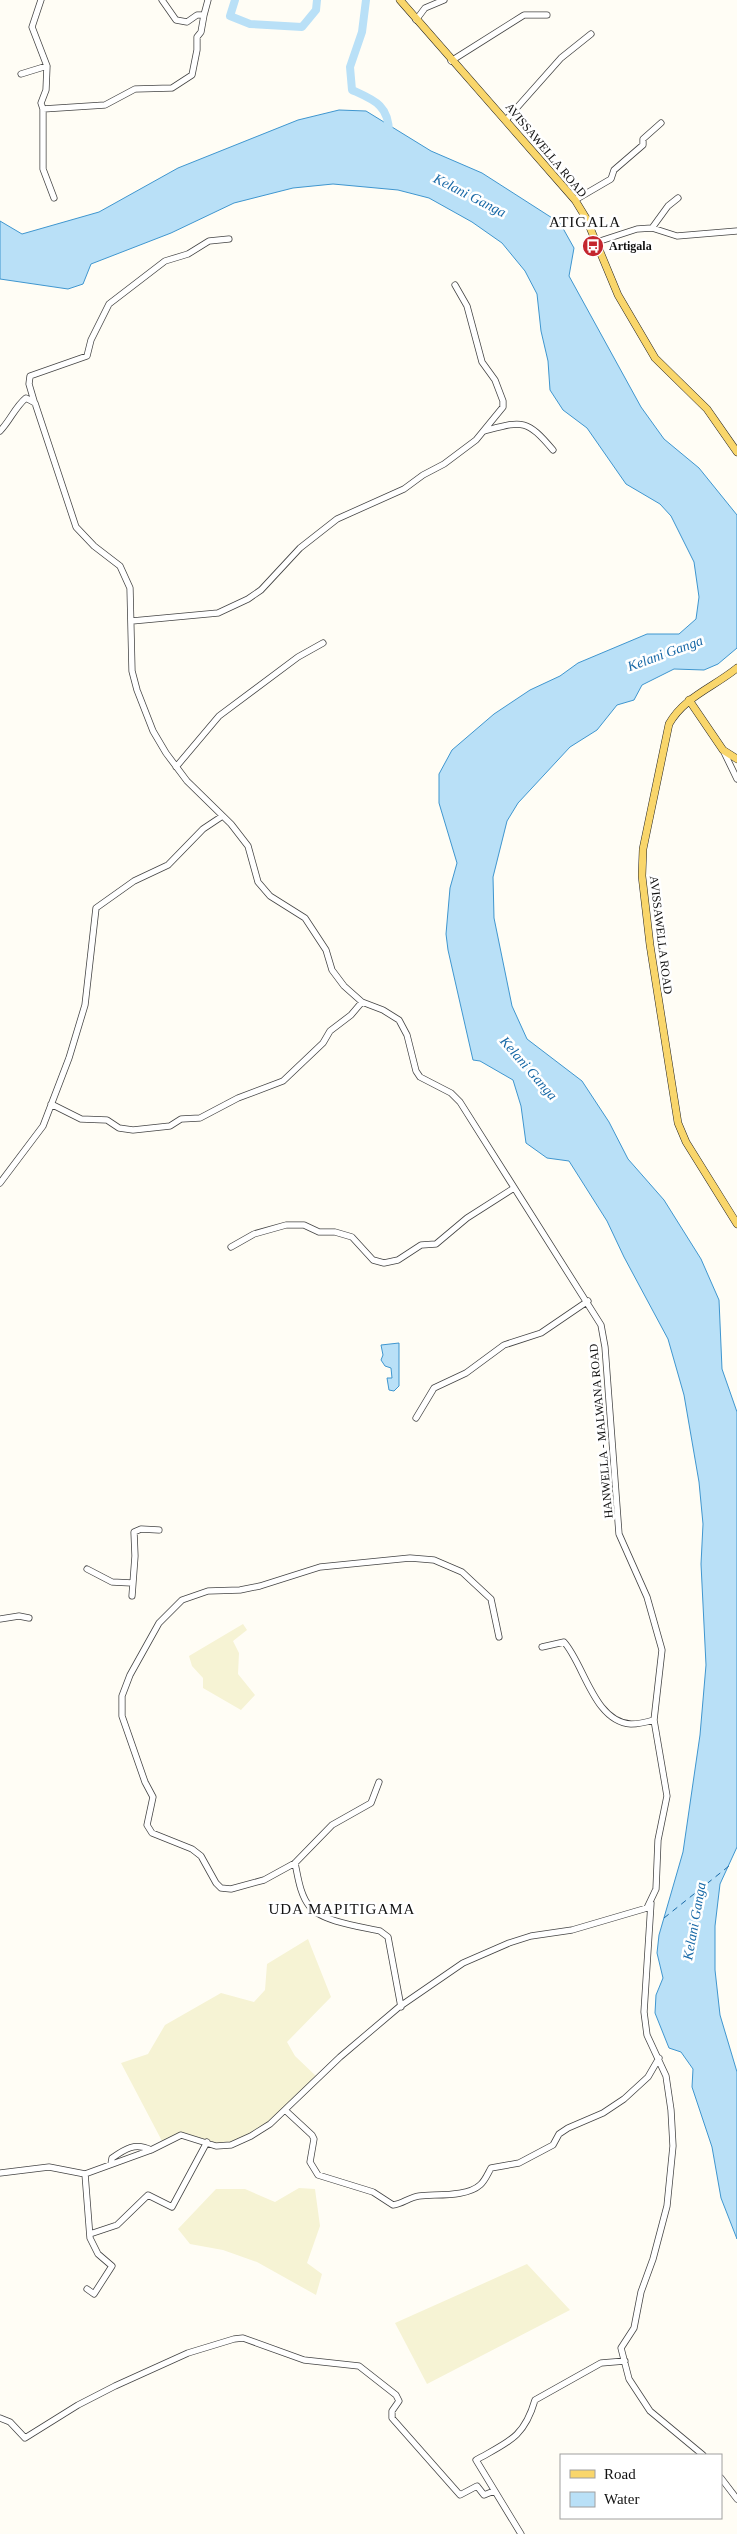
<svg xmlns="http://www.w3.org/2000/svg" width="737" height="2534" viewBox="0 0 737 2534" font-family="'Times New Roman',serif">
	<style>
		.farmland { fill: #f6f3d4 }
		.water { fill: #b9e0f7; stroke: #3f96cf }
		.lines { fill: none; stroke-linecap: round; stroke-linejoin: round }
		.river { stroke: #b9e0f7; stroke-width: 8 }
		.ferry { stroke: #1768a6; stroke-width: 1; stroke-dasharray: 6 5; stroke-linecap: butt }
		.minor-casing { stroke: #444; stroke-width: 7 }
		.major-casing { stroke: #222; stroke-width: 8 }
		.minor { stroke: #fff; stroke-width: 5.5 }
		.major { stroke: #f9d66b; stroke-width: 7 }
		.labels { text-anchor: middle; stroke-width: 5; stroke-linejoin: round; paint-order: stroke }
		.street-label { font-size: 12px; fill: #111; stroke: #fff }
		.poi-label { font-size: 12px; font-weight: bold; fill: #111; stroke: #fff; text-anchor: start }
		.water-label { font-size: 14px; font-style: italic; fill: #1768a6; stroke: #fff }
		.quarter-label { font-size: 15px; letter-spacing: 1px; fill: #111; stroke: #fff }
	</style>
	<rect width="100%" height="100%" fill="#fffdf5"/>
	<path class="farmland" d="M243 1624 247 1630 233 1641 239 1653 238 1674 255 1695 241 1710 203 1688V1678L192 1666 189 1656Z
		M308 1939 331 1997 287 2042 295 2056 317 2077 269 2122 250 2134 230 2143 216 2144 181 2133 162 2141 121 2063 148 2054 165 2025 221 1993 254 2002 265 1990 267 1964Z
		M299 2188 315 2189 320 2226 307 2263 322 2274 316 2295 257 2262 223 2250 190 2244 178 2229 216 2189H245L275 2202Z
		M527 2264 570 2310 427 2384 395 2323Z"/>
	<path class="water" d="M339 110 366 111 431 151 482 173 560 223 574 248 569 276 641 407 664 439 699 468 737 515V648L718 664 704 670 674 669 642 685 634 700 617 705 597 730 570 747 518 803 507 821 493 877 494 918 512 1006 527 1039 582 1081 609 1122 628 1159 664 1200 701 1259 719 1300 722 1369 737 1412V1847L720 1884 715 1926V1970L720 2015 737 2072V2239L721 2198 712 2147 692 2087 693 2069 681 2052 669 2048 655 2013 656 1995 663 1978 657 1953 659 1935 683 1852 700 1735 706 1665 701 1564 703 1524 699 1482 684 1395 668 1339 624 1257 607 1221 569 1161 547 1158 526 1143 521 1106 513 1080 480 1061 473 1060 448 950 446 934 450 888 457 863 439 803V774L452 750 494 714 530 690 560 676 578 663 647 634H679L696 619 699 597 694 562 671 516 660 504 626 484 587 428 563 410 550 390 548 361 541 331 537 294 525 271 502 243 472 222 429 198 398 190 333 184 293 188 234 203 171 233 91 264 83 284 68 289 0 279V221L22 234 99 212 178 168 298 120Z
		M399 1343V1386L394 1391 389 1390 387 1378H392L391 1368 385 1366 381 1360 383 1355 381 1345Z"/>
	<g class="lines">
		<path class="river" d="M235 0 230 16 250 24 302 27 316 10 317 0
			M366 0 362 32 350 67 352 90C374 100 389 105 389 133"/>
		<path class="ferry" d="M664 1918 729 1866"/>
		<g class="minor-casing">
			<path id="minor" d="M41 0 32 27 47 66 46 90 41 103 43 109V169L54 198
				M204 15 208 0
				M416 20 425 8 444 0
				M451 61 524 15H547
				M21 74 47 66
				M43 109 105 105 135 89 172 88 192 75 197 50V37L201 32 204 15H197L187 22 176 20 162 0
				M506 120 561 58 591 34
				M575 200 611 179 614 170 643 145V139L661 123
				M652 228 668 206 678 198
				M597 242 637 229 652 228 677 236 737 231
				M34 401 29 384 30 376 87 356 91 340 109 304 165 261 188 254 209 241 229 239
				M0 431C10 421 15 407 26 398L35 403 76 527 94 546 120 566 130 588 132 671 137 690 153 731 166 753 187 781 231 824 248 846 258 882 270 896 305 918 326 950 332 970 344 986 362 1002 383 1010 399 1020 407 1035 416 1071 420 1077 451 1093 460 1102 601 1325 605 1347 619 1534 647 1597 662 1650 654 1720 667 1796 658 1840 656 1889 647 1908 572 1930 531 1936 509 1943 463 1963 399 2007 340 2057 270 2124 251 2136 231 2145 216 2146 181 2135 151 2150 85 2174 49 2167 0 2173
				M484 431C522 421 526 418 553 450
				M132 621 218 613 248 599 261 590 300 548 337 519 404 489 423 475 444 464 476 440 503 407V401L495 380 482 362 467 306 455 285
				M723 750 737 779
				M176 767 219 716 298 657 323 643
				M51 1104 81 1119 107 1120 119 1128 133 1130 170 1126 181 1119 200 1118 238 1098 283 1081 323 1043 330 1031 351 1015 362 1002
				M0 1183 43 1126 69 1058 85 1005 96 908 134 881 168 865 203 829 221 817
				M231 1247 254 1234 286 1225H304L319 1232H335L352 1237 373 1260 384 1263 398 1260 421 1245 436 1244 467 1218 514 1188
				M416 1418 434 1388 466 1373 504 1345 541 1333 588 1301
				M87 1569 112 1582 132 1583
				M132 1596 135 1556 134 1532 141 1529 159 1530
				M0 1619 19 1616 29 1618
				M542 1647 564 1642C584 1664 594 1722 631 1724 638 1724 647 1722 654 1720
				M379 1782 371 1803 332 1825 295 1863 264 1880 231 1889 221 1888 216 1883 201 1856 192 1849 152 1833 147 1825 153 1797 145 1782 122 1716V1696L130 1675 159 1623 182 1600 208 1591 240 1590 260 1586 320 1567 410 1558 434 1560 462 1572 491 1599 499 1637
				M295 1863C298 1877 300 1895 310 1907 320 1921 362 1927 380 1931L388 1937 401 2007
				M651 1903 644 2012 647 2035 666 2076 671 2110 673 2146 667 2206 653 2259 641 2292 634 2328 621 2348 629 2379 650 2411 703 2455
				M285 2110 312 2135 314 2139 310 2162 318 2175 373 2192 393 2205C402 2204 410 2197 419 2196 436 2194 467 2197 480 2185 485 2181 488 2173 491 2168L519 2163 553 2145 559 2134 568 2128 603 2113 624 2099 648 2077 659 2058
				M111 2164 112 2158C125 2149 135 2142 151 2150
				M85 2174 90 2238 98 2254 112 2266 94 2294 87 2289
				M90 2234 117 2225 148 2195 172 2207 207 2142
				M0 2418 10 2422 25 2438 78 2405 115 2386 188 2353 234 2339 243 2338 304 2360 359 2366 396 2395 399 2401 392 2411V2418L460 2495 477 2486 484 2495 494 2491
				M721 2478 737 2499
				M521 2534 476 2460C508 2442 524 2438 535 2400L601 2363 625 2361"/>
		</g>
		<g class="major-casing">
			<path id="major" d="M400 0 575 200 586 218 618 295 655 358 707 409 737 452
				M737 668C714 687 684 697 669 724L643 849 642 876 650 945 678 1123 686 1142 737 1224
				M689 700 723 750 737 759"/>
		</g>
		<use href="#minor" class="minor"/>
		<use href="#major" class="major"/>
	</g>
	<defs>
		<g id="bus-disc" transform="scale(1.125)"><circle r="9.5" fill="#c4262e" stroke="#fff"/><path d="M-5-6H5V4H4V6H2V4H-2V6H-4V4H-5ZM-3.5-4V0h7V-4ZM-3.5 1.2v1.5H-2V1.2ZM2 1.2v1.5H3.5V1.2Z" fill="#fff"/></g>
	</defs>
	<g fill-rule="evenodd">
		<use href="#bus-disc" x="593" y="246"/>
	</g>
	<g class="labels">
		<g class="street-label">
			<text transform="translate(546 150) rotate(50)" y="4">AVISSAWELLA ROAD</text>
			<text transform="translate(661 935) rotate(83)" y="4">AVISSAWELLA ROAD</text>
			<text transform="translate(601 1431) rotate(-95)" y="4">HANWELLA - MALWANA ROAD</text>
		</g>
		<g class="poi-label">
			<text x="609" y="250">Artigala</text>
		</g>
		<g class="water-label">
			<text transform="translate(470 195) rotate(27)" y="5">Kelani Ganga</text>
			<text transform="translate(665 653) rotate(-20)" y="5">Kelani Ganga</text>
			<text transform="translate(529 1068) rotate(49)" y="5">Kelani Ganga</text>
			<text transform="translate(694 1921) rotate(-80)" y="5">Kelani Ganga</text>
		</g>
		<g class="quarter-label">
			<text x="585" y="227">ATIGALA</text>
			<text x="342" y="1914">UDA MAPITIGAMA</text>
		</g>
	</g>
	<rect x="560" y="2454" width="162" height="65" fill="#ffffff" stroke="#a0a0a0"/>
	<rect x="570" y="2470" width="25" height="8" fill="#f9d66b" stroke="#a0a0a0"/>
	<text x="604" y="2479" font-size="15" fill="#111111">Road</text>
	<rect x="570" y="2492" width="25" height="15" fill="#b9e0f7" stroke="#a0a0a0"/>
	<text x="604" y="2504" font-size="15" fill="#111111">Water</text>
</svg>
